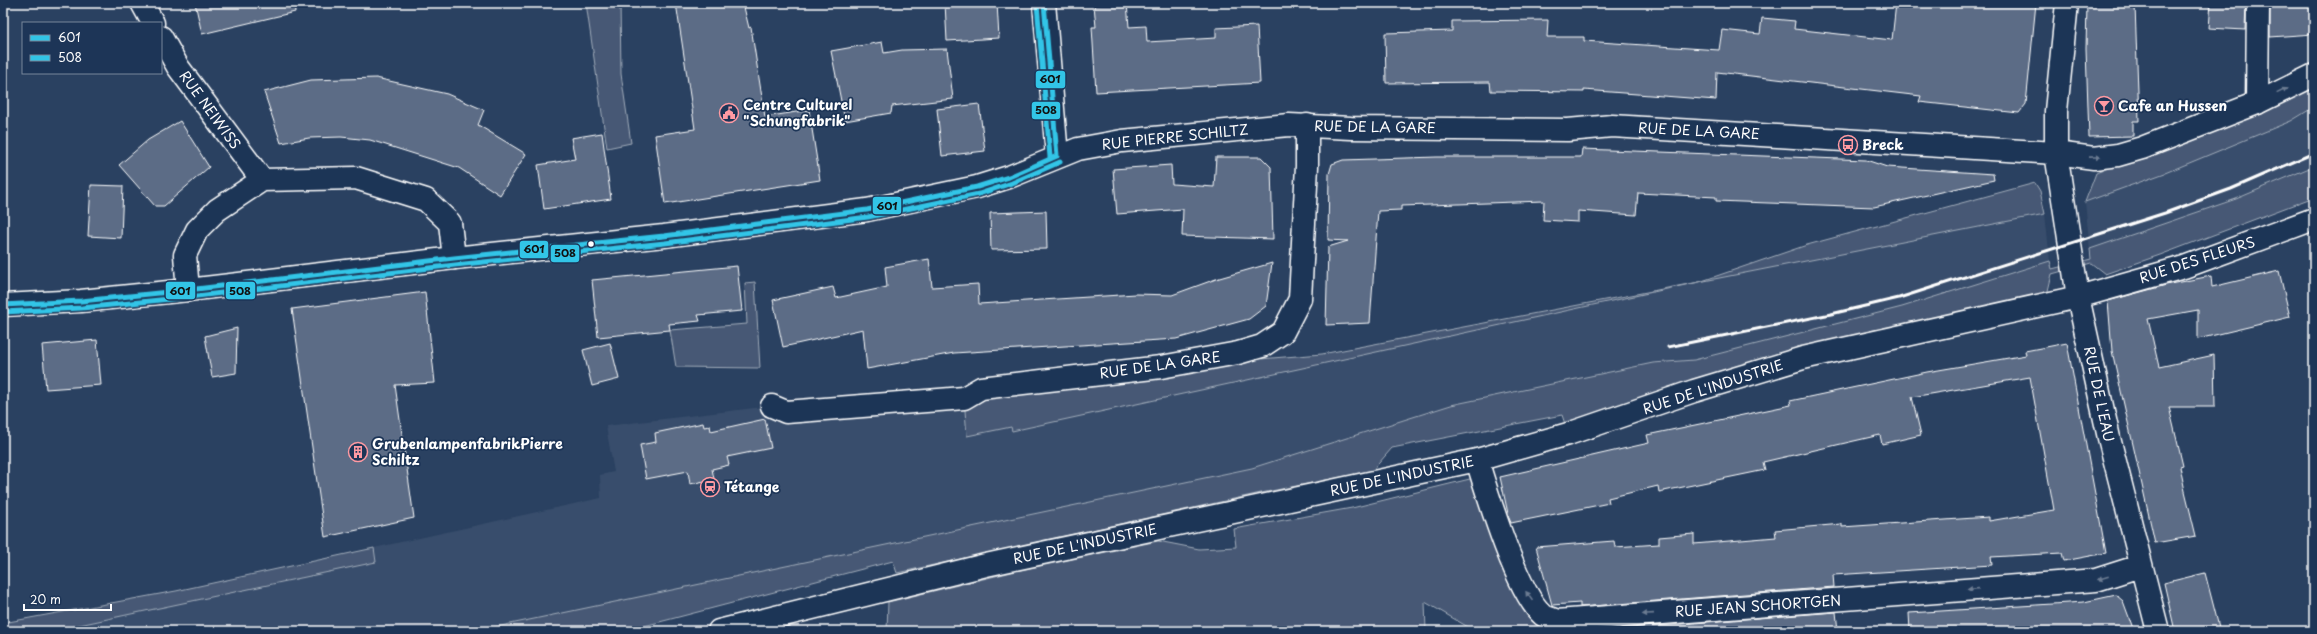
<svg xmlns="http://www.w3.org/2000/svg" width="2317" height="634" viewBox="0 0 2317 634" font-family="'Playpen Sans',sans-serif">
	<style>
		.built { fill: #394e6c }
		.green { fill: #465975; stroke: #a2acba }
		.building { fill: #5b6c86; stroke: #fff }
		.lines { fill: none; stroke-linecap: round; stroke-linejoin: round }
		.street-casing { stroke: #fff; stroke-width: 25 }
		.secondary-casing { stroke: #fff; stroke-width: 25 }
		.street { stroke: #1d3557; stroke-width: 22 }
		.secondary { stroke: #1d3557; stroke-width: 22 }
		.rail { stroke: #fff; stroke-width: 3 }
		.bus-1-casing { stroke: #1d3557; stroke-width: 8 }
		.bus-2-casing { stroke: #1d3557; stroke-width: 8 }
		.bus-1 { stroke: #32c5e7; stroke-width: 5 }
		.bus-2 { stroke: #32c5e7; stroke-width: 5 }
		.oneway { fill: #6c7c92 }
		.bus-dot { fill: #fff; stroke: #1d3557; stroke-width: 1.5 }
		.labels { text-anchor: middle; stroke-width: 3.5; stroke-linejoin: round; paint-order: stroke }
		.poi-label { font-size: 14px; font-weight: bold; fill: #fff; stroke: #1d3557; text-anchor: start }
		.street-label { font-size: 14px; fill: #fff; stroke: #1d3557 }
		.line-badge { stroke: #1d3557; stroke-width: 1.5 }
		.pale-badge-label { font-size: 11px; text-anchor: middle; font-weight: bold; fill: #111 }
	</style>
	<rect width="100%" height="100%" fill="#2a4161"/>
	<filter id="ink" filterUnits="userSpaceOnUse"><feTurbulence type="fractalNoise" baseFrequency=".025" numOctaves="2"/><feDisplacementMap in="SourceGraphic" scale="8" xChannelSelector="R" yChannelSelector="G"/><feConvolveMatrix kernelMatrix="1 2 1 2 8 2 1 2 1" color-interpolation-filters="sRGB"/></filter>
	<g filter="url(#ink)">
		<path class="built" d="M2314 107V166L2236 199 2090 249 2085 202 2165 173 2291 121Z
			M2045 214 2050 261 1902 307 1694 360 1653 363 1451 405 1252 468 549 616 477 631H51L376 562 374 548 601 498 600 475 614 472 606 426 772 406 964 398 967 436 1012 426V431L1699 282Z"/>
		<path class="green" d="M586 3H620L621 74 631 143 607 148Z
			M2314 84V107L2291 121 2165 173 2085 202 2096 173Z
			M2314 166V197L2160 255 2105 274 2091 263 2052 274 2047 295 1565 424 1562 415 1392 448 1372 471 1261 493 897 573 893 561 625 631H477L1252 468 1451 405 1653 363 1694 360 1902 307 2050 261 2052 269 2091 259 2090 249 2236 199Z
			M2035 183 2040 191 2045 214 1699 282 1012 431 1011 427 967 436 964 398 1161 367 1322 354 1699 282 1807 245Z
			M755 282 760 368 676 367 670 330 747 324 745 283Z
			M1482 476 1544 616 1543 631H1512L1507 628 1505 631H1475L1425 602 1426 631H887L888 602 1012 572 1158 541 1199 549 1236 547 1234 529 1352 508Z
			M374 548 376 562 51 631H3V623L176 591Z"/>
		<path class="building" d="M195 3H294L295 12 202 34Z
			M676 3H743L749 28 751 27 765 117 809 110 820 180 665 204 655 135 695 129Z
			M945 3H997L999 38 947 41Z
			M1127 3 1129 27 1146 26 1147 42 1216 38V28L1257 26 1260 83 1096 92 1092 27H1096L1094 5Z
			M1896 3H2036L2026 104 2019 113 1919 102 1921 96 1717 72 1716 100 1584 90V92L1491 91 1490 82 1386 83 1385 33 1452 31V21L1548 20 1547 37H1584V41L1719 50 1722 30 1760 34 1762 18 1795 21 1794 29 1892 40Z
			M2087 3H2127V5H2135L2139 121H2133V136L2089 137 2086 49Z
			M2211 3H2246L2245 30 2209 28Z
			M2270 3H2314V34L2270 37Z
			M882 42 884 53 902 50 947 49 953 99 892 106 891 113 845 121 831 51Z
			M376 78 447 94 484 110 478 125 526 154 500 195 459 168 370 140 341 137 309 138 281 143 264 92 311 80Z
			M979 104 985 151 942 156 937 109Z
			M180 121 209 167 164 206H155L119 165 148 140Z
			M602 133 611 199 544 209 538 165 575 159 571 138Z
			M1582 149 1866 160 1887 167 1993 174 1994 180 1874 207 1716 201V197L1638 193 1636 215 1578 211V222L1543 220 1544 201 1401 206V210L1378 211 1370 323 1326 325 1328 247 1348 241 1328 240 1329 174 1332 164 1343 160 1437 157H1581Z
			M1216 157H1261L1271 167 1273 239 1182 236 1183 209 1117 214 1113 169 1171 165 1172 184 1214 187Z
			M91 185 123 186 121 238 88 236Z
			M1046 211 1047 249 991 250 990 213Z
			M929 259 932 287 978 284 979 304 1136 294 1172 295 1216 279 1272 263 1266 306 1249 319 1176 339 954 353 867 369 863 329 783 347 773 300 833 287 836 298 887 287 885 267Z
			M737 266 742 311 698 315 700 321 669 324 670 330 598 337 592 280Z
			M2279 271 2290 317 2198 339V310L2148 319 2159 367 2214 355 2215 407H2169L2183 466 2180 467 2185 491 2196 536 2155 543 2112 351 2108 301 2170 284 2211 276 2212 287Z
			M425 292 435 383 395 385 414 518 325 537 292 309Z
			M237 328 236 373 212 377 205 336Z
			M97 340 101 385 46 389 42 345Z
			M610 343 619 379 592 386 583 350Z
			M2067 343 2106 553 2064 561 2062 553 1991 557 1992 565 1833 575 1834 587 1580 607V603L1552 605 1536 547 1614 541 1615 547 1659 544V537L1694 534V544L1776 537 1775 530 1842 524V527L1989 517V521L2054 510 2030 377 1912 397 1921 435 1882 444 1880 435 1763 462 1765 470 1659 492 1658 486 1608 498 1609 503 1511 523 1509 518 1500 477 1649 443 1647 435 1791 405 1790 401 1927 372 2026 355 2025 351Z
			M765 419 771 448 727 457 729 465 712 469 714 479 690 484 688 471 646 479 640 445 656 442 655 433 703 423 704 427 710 426 711 431Z
			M2205 573 2220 631H2175L2164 583Z
			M2116 595 2123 601 2134 631H1910L1909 613 2084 602Z
			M1836 612 1838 631H1590Z"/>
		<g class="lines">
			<g class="street-casing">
				<path id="street" d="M142 3 153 23
					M1044 3 1057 156
					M161 37 178 67 262 180
					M2257 103 2258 3
					M2056 153 2078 297 2109 438 2158 631
					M188 290 185 255 197 230 217 210 262 180 356 178 426 200 450 223 454 258
					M772 406 786 412 964 398 981 388 1161 367 1238 353 1262 346 1283 332 1300 299 1307 166V125
					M1477 460C1488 496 1517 593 1543 615 1547 618 1553 619 1557 621L2096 580 2140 566
					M719 631 986 565 1477 460 1568 434 1694 391 1803 358 2078 297 2184 267 2314 219"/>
			</g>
			<g class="secondary-casing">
				<path id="secondary" d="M2056 153V111L2067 3
					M3 305 81 301 188 290 454 258 664 236 867 210 977 187 1009 177 1078 149 1122 141 1289 125 1351 128 1568 130 1612 126 2056 153 2094 158 2118 155 2142 148 2257 103 2314 75"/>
			</g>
			<use href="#street" class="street"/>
			<use href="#secondary" class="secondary"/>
			<path class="rail" d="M1668 347 1831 314 1899 298 2165 213 2231 189 2314 153"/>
			<g class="bus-1-casing">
				<path id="bus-1" d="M1044 3 1057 156
					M3 305 81 301 188 290 454 258 664 236 867 210 977 187 1009 177 1057 156"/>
			</g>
			<g class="bus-2-casing">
				<path id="bus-2" d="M1037 4 1050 157
					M3 312 82 308 189 297 455 265 665 243 868 217 979 194 1012 183 1060 162"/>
			</g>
			<use href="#bus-1" class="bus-1"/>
			<use href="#bus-2" class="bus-2"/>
		</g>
		<defs><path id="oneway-solid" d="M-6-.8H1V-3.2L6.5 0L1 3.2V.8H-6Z"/></defs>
		<g class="oneway">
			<use href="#oneway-solid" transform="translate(2282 91) rotate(-26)"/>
			<use href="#oneway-solid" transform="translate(2095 157) rotate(-1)"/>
			<use href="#oneway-solid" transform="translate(2103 578) rotate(163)"/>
			<use href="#oneway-solid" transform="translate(1973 589) rotate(176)"/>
			<use href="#oneway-solid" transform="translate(1529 596) rotate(-125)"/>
			<use href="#oneway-solid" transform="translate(1648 614) rotate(176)"/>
		</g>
	</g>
	<defs>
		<g id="bar-ring" transform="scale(1)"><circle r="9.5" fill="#1d3557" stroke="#ff9aa2" stroke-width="1.5"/><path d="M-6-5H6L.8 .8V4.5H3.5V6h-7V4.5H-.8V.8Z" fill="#ff9aa2"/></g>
		<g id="civic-ring" transform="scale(1)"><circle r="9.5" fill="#1d3557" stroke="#ff9aa2" stroke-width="1.5"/><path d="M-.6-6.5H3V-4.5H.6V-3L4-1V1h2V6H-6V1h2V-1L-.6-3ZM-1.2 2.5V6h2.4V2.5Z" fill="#ff9aa2"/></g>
		<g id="bus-ring" transform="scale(1)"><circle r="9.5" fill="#1d3557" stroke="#ff9aa2" stroke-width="1.5"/><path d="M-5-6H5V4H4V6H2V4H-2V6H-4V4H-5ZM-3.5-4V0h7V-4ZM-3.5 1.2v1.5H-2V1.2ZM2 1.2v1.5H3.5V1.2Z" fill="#ff9aa2"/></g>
		<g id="building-ring" transform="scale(1)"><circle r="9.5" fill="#1d3557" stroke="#ff9aa2" stroke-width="1.5"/><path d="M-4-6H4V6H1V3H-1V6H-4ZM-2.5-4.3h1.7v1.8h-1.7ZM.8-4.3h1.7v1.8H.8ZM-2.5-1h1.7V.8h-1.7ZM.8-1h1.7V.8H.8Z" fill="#ff9aa2"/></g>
		<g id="station-ring" transform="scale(1)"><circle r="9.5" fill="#1d3557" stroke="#ff9aa2" stroke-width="1.5"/><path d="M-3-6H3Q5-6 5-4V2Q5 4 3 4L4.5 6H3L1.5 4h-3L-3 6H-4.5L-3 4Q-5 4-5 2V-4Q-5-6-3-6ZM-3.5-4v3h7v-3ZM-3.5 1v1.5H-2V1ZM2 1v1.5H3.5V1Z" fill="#ff9aa2"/></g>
	</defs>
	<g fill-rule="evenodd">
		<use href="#bar-ring" x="2104" y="106"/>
		<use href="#civic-ring" x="729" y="113"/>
		<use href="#bus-ring" x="1848" y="145"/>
		<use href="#building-ring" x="358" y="452"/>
		<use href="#station-ring" x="710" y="487"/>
	</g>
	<circle class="bus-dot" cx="591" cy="244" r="3.5"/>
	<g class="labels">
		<g class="poi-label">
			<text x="743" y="110">Centre Culturel<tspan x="743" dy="16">"Schungfabrik"</tspan></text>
			<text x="2118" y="111">Cafe an Hussen</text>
			<text x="1862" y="150">Breck</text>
			<text x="372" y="449">GrubenlampenfabrikPierre<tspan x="372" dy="16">Schiltz</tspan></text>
			<text x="724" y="492">Tétange</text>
		</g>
		<g class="street-label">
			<text transform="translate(210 110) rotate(54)" y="5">RUE NEIWISS</text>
			<text transform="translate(1375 127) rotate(1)" y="5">RUE DE LA GARE</text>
			<text transform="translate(1699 131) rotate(3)" y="5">RUE DE LA GARE</text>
			<text transform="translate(1175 137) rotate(-6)" y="5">RUE PIERRE SCHILTZ</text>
			<text transform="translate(2197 260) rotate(-18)" y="5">RUE DES FLEURS</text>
			<text transform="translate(1160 365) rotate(-8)" y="5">RUE DE LA GARE</text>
			<text transform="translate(1713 387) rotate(-18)" y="5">RUE DE L'INDUSTRIE</text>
			<text transform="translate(2099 394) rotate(78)" y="5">RUE DE L'EAU</text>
			<text transform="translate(1402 476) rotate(-12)" y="5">RUE DE L'INDUSTRIE</text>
			<text transform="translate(1085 544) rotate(-12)" y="5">RUE DE L'INDUSTRIE</text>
			<text transform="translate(1758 606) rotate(-4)" y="5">RUE JEAN SCHORTGEN</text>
		</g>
	</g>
	<g class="line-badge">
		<rect x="1035" y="70" width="31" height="19" rx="4" fill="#32c5e7"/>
		<rect x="1031" y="101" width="30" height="19" rx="4" fill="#32c5e7"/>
		<rect x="872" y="196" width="30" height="19" rx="4" fill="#32c5e7"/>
		<rect x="519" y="240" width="30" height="19" rx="4" fill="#32c5e7"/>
		<rect x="550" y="244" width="30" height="19" rx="4" fill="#32c5e7"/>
		<rect x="165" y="281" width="31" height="19" rx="4" fill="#32c5e7"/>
		<rect x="225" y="281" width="31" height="19" rx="4" fill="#32c5e7"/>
	</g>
	<g class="pale-badge-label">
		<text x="1050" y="83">601</text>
		<text x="1046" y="114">508</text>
		<text x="887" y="210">601</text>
		<text x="534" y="253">601</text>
		<text x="565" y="257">508</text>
		<text x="180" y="295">601</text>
		<text x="240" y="295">508</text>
	</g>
	<rect width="2317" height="634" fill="none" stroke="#1d3557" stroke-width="16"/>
	<rect x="8" y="8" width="2301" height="618" fill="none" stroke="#fff" stroke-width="1.5" filter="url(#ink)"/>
	<rect x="22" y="22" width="140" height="52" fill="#1d3557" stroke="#77869a"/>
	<rect x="30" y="35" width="20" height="6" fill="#32c5e7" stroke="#77869a"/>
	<text x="58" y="42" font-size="12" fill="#ffffff">601</text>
	<rect x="30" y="55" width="20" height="6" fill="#32c5e7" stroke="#77869a"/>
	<text x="58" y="62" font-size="12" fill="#ffffff">508</text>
	<path d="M24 604v6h87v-6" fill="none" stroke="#ffffff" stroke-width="2"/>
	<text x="30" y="604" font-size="12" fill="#ffffff" stroke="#1d3557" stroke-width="3" paint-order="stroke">20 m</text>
</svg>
